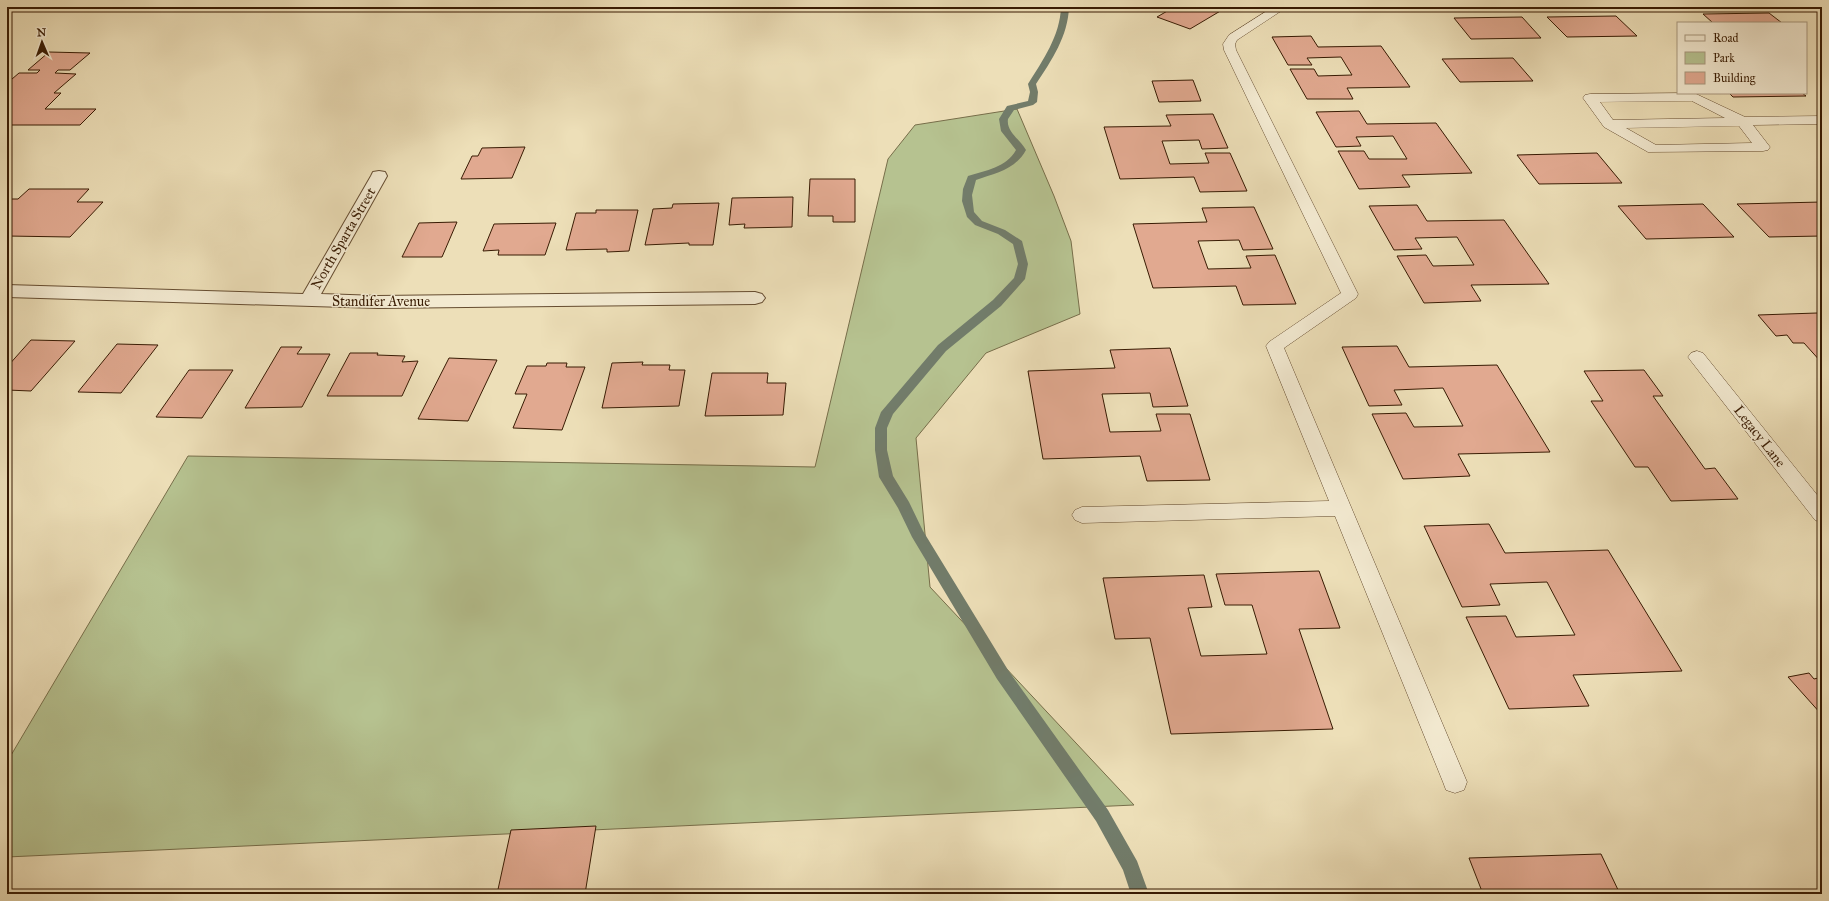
<svg xmlns="http://www.w3.org/2000/svg" width="1829" height="901" viewBox="0 0 1829 901" font-family="'IM FELL Great Primer',serif">
	<style>
		.green { fill: #b6c290; stroke: #776e4a }
		.lines { fill: none; stroke-linecap: round; stroke-linejoin: round }
		.stream { fill: #727c6a; fill-rule: evenodd }
		.building { fill: #e1a990; stroke: #381b03 }
		.service-casing { stroke: #654c30; stroke-width: 1 }
		.minor-casing { stroke: #654c30; stroke-width: 2 }
		.service { fill: #f3ead1; fill-rule: evenodd }
		.minor { fill: #f3ead1; fill-rule: evenodd }
		.labels { text-anchor: middle; stroke-width: 3; stroke-linejoin: round; paint-order: stroke }
		.street-label { font-size: 14px; fill: #381b03; stroke: #f3ead1 }
	</style>
	<rect width="100%" height="100%" fill="#eddfb8"/>
	<filter id="stains"><feTurbulence type="fractalNoise" baseFrequency=".005" numOctaves="4"/><feColorMatrix values="0 0 0 0 .2 0 0 0 0 .09 0 0 0 0 .02 0 0 0 .5 -.17"/></filter>
	<radialGradient id="worn" r=".72"><stop offset=".6" stop-color="#630" stop-opacity="0"/><stop offset="1" stop-color="#630" stop-opacity=".3"/></radialGradient>
	<path class="green" d="M1017 109 1054 196 1071 241 1080 314 986 353 916 438 930 587 1134 805 7 857V762L188 456 815 467 888 159 915 125Z"/>
	<g class="lines">
		<path class="stream" d="M1061 7H1069C1068 36 1052 60 1036 84L1038 92 1037 102 1033 105 1014 110 1008 119C1006 132 1020 139 1026 150 1015 170 996 173 976 180L972 195 974 212 982 221 1005 230 1022 241 1028 264 1025 279 1001 306 946 351 893 414 887 428V450L893 476 909 502 923 531 1008 670 1108 810 1137 861 1149 894H1131L1123 870 1096 821 997 679 912 537 898 508 879 477 875 450V428L881 412 938 345 993 300 1014 278 1018 264 1013 244 998 234 975 225 967 217 962 201 963 189 968 176C986 170 1006 168 1016 150L1001 131 999 119 1007 106 1028 101 1030 92 1028 84C1043 60 1060 36 1061 7Z"/>
	</g>
	<path class="building" d="M1161 7H1214L1222 10 1190 29 1157 17 1169 10Z
		M1769 13 1782 23H1713L1703 14Z
		M1616 16 1637 36 1567 37 1547 17Z
		M1522 17 1541 38 1471 39 1454 18Z
		M1311 36 1318 47 1381 46 1410 87 1347 88 1353 99H1307L1290 69H1314L1318 76 1352 75 1341 57 1307 58 1312 65H1288L1272 37Z
		M49 52 90 53 70 70H58L55 73 76 74 54 93H61L45 109H96L80 125H7V79H12L19 73H37L40 70H28Z
		M1513 58 1533 81 1460 82 1442 59Z
		M1193 80 1201 101 1159 102 1152 81Z
		M1729 93H1802L1806 96 1733 97Z
		M1359 111 1367 124 1436 123 1472 173 1402 175 1410 187 1359 189 1338 151H1364L1369 159H1407L1393 136 1356 137 1361 146 1336 147 1316 112Z
		M1213 114 1228 148 1202 149 1199 140 1162 141 1170 164 1209 163 1205 153H1230L1247 191 1200 192 1194 177 1120 179 1104 127 1171 126 1166 115Z
		M525 147 512 178 461 179 472 156H478L482 148Z
		M1597 153 1622 183 1539 184 1517 155Z
		M810 179H855V222H833V216H808Z
		M29 189H89L77 202H103L70 237 7 236V199H18Z
		M793 197 792 227 744 228 745 224 729 225 732 198Z
		M1822 202V236L1769 237 1737 204Z
		M719 203 713 245H689V243L645 245 653 209 672 208 673 204Z
		M1703 204 1734 237 1646 239 1618 206Z
		M1417 205 1427 221 1504 220 1549 284 1471 285 1481 301 1424 303 1397 256 1426 255 1433 266 1474 265 1457 237 1415 238 1422 249 1394 250 1369 206Z
		M1254 207 1273 249 1243 250 1239 240 1198 241 1208 269 1251 268 1246 256 1275 255 1296 304 1243 305 1236 286 1153 288 1133 224 1207 222 1202 208Z
		M596 210H638L629 251 607 252V249L566 250 576 213H596Z
		M457 222 442 257H402L419 223Z
		M556 223 545 255H498L499 250 483 251 494 224Z
		M1817 313 1822 319V363L1804 343H1793L1787 335 1776 336 1758 315Z
		M31 340 75 341 31 391 7 390V367Z
		M117 344 158 345 121 393 78 392Z
		M1397 346 1409 367 1497 365 1550 452 1458 454 1470 476 1403 479 1372 414 1406 413 1414 427 1463 426 1443 388 1394 390 1402 405 1369 406 1342 347Z
		M281 347H302L297 354H330L302 407 245 408Z
		M1170 348 1188 406 1153 407 1150 393 1102 394 1110 432 1161 431 1156 414H1190L1210 480 1147 481 1140 456 1043 459 1028 371 1115 368 1110 350Z
		M350 353H378L377 355 405 356 402 362 418 361 402 396H327Z
		M449 358 497 360 468 421 418 419Z
		M643 362 642 365H670L669 370H685L679 406 602 408 612 363Z
		M547 363H567L566 367H585L562 430 513 428 527 394H515L527 366H546Z
		M189 370H233L202 418 156 417Z
		M1644 370 1663 396H1653L1705 469 1715 468 1738 499 1671 501 1648 467H1635L1591 401H1603L1584 371Z
		M712 373H768L767 383H786L783 415 705 416Z
		M1489 524 1505 553 1608 550 1682 671 1573 675 1589 706 1509 709 1466 617 1506 616 1516 637 1575 635 1547 582 1490 584 1500 605 1462 607 1424 526Z
		M1319 571 1340 628 1299 629 1333 729 1171 734 1150 638 1115 639 1103 578 1204 575 1212 607 1188 608 1201 656 1267 654 1252 605H1225L1216 574Z
		M1809 673 1814 679 1822 677V715L1788 677Z
		M596 826 585 894H497L511 830Z
		M1601 854 1620 894H1483L1469 858Z"/>
	<g class="lines">
		<g class="service-casing">
			<path id="service" d="M1273 7H1287L1237 40 1235 44 1236 50 1358 294 1356 298 1284 348 1467 782 1464 790 1455 793 1446 790 1443 782 1335 516 1082 523 1075 520 1072 515 1075 510 1082 507 1329 501 1266 346 1269 342 1341 293 1224 50 1223 44 1229 35Z
				M1694 93 1745 117 1822 116V124L1753 125 1770 147 1768 150 1763 151 1648 152 1604 127 1583 98 1585 95 1590 94ZM1692 101 1725 118 1613 120 1600 102ZM1739 126 1752 143 1656 145 1626 128Z
				M1697 351 1703 353 1822 501V523L1815 520 1691 361 1688 357 1691 353Z"/>
		</g>
		<g class="minor-casing">
			<path id="minor" d="M379 171 385 172 387 176 321 294 378 296 755 292 762 294 765 298 762 302 755 304 378 308 7 297V285L303 294 371 176 373 172Z"/>
		</g>
		<use href="#service" class="service"/>
		<use href="#minor" class="minor"/>
	</g>
	<g class="labels">
		<g class="street-label">
			<text transform="translate(343 238) rotate(-60)" y="5">North Sparta Street</text>
			<text x="381" y="306">Standifer Avenue</text>
			<text transform="translate(1760 436) rotate(52)" y="5">Legacy Lane</text>
		</g>
	</g>
	<rect width="1829" height="901" fill="none" stroke="#eddfb8" stroke-width="24"/>
	<rect x="8" y="8" width="1813" height="885" fill="none" stroke="#381b03" stroke-width="2"/>
	<rect x="12" y="12" width="1805" height="877" fill="none" stroke="#381b03"/>
	<rect x="1677" y="22" width="130" height="72" fill="#f3ead1" stroke="#a8977f"/>
	<rect x="1685" y="35" width="20" height="6" fill="#f3ead1" stroke="#a8977f"/>
	<text x="1713" y="42" font-size="12" fill="#381b03">Road</text>
	<rect x="1685" y="52" width="20" height="12" fill="#b6c290" stroke="#a8977f"/>
	<text x="1713" y="62" font-size="12" fill="#381b03">Park</text>
	<rect x="1685" y="72" width="20" height="12" fill="#e1a990" stroke="#a8977f"/>
	<text x="1713" y="82" font-size="12" fill="#381b03">Building</text>
	<g transform="translate(42 42) rotate(358)" stroke="#f3ead1" stroke-width="3" paint-order="stroke">
	<path d="M0-3L7 15L0 10L-7 15Z" fill="#381b03"/>
	<text y="-6" font-size="11" font-weight="bold" text-anchor="middle" fill="#381b03">N</text>
	</g>
	<rect width="100%" height="100%" filter="url(#stains)"/>
	<rect width="100%" height="100%" fill="url(#worn)"/>
</svg>
